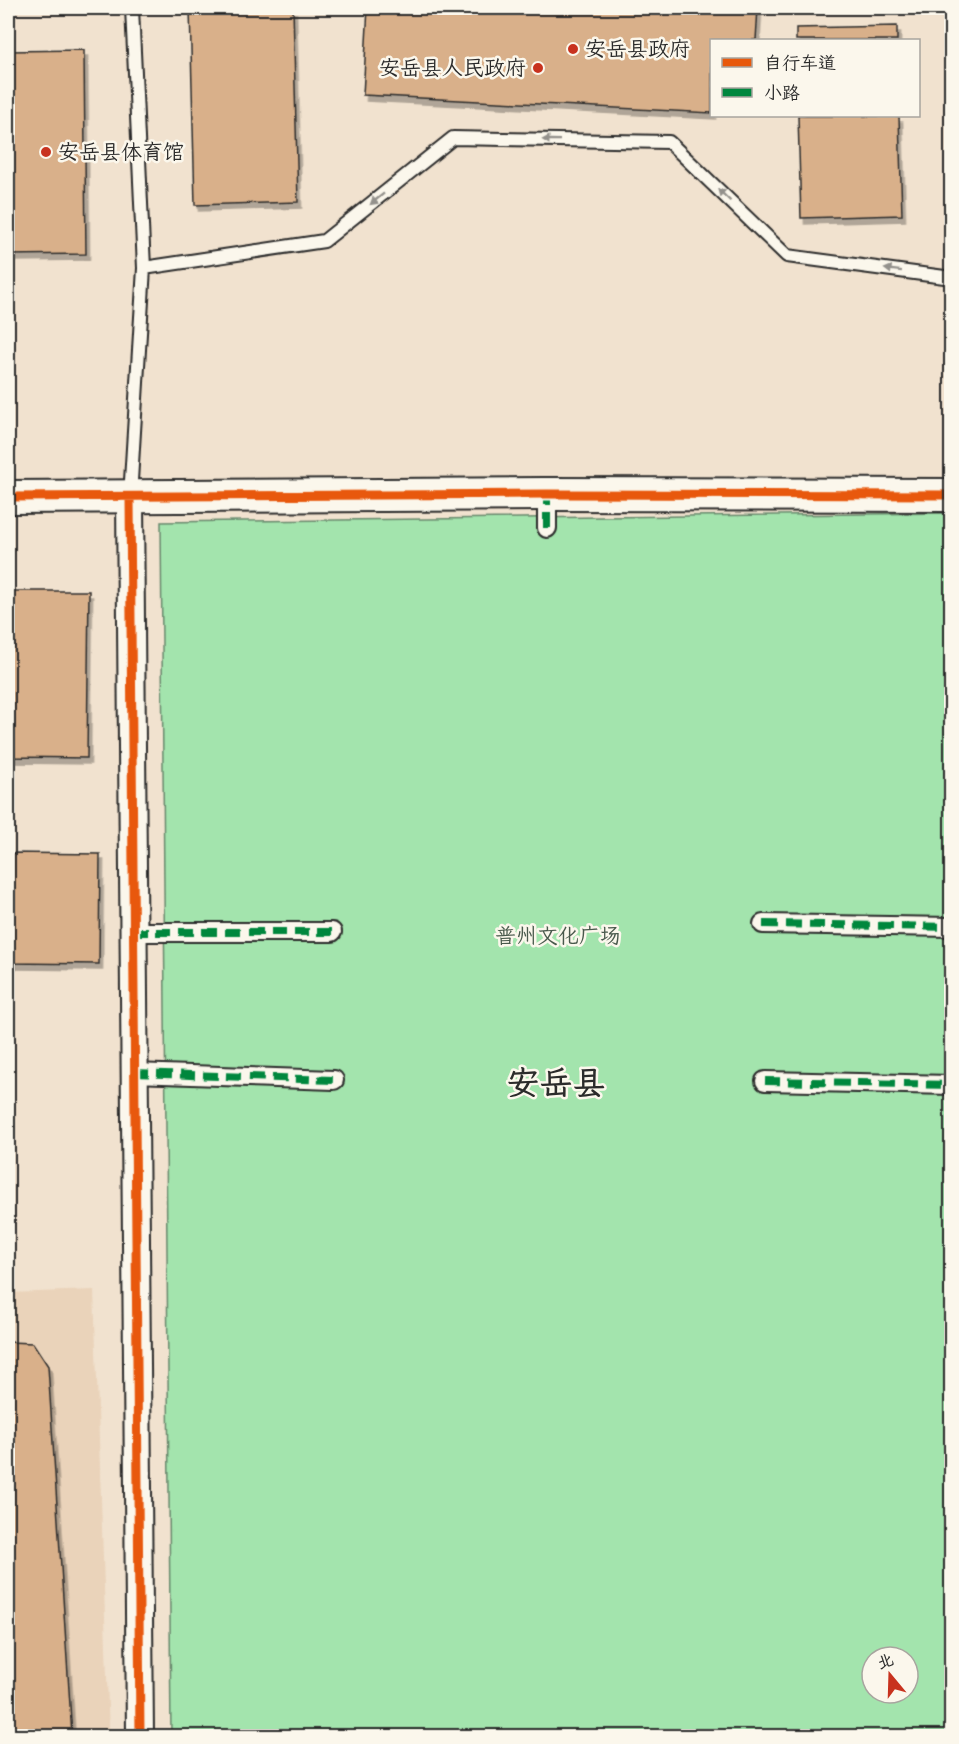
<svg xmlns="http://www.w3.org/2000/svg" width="959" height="1744" viewBox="0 0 959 1744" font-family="Dekko,'LXGW WenKai TC',sans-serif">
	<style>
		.built { fill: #ead3ba }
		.green { fill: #a3e4ad; stroke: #67886c; stroke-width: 1.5; fill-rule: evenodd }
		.building { fill: #d9b08a; stroke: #2b2b2b; stroke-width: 1.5; filter: url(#shadow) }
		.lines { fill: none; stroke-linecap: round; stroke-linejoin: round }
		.service-casing { stroke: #2b2b2b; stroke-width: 16 }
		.pedestrian-casing { stroke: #2b2b2b; stroke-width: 22 }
		.minor-casing { stroke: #2b2b2b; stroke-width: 30 }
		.tertiary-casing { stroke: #2b2b2b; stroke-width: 36 }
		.service { stroke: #fbf7ec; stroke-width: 12 }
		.pedestrian { stroke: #fbf7ec; stroke-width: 18 }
		.minor { stroke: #fbf7ec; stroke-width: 26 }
		.tertiary { stroke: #fbf7ec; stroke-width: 32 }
		.quiet { stroke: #00873e; stroke-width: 8; stroke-dasharray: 15 8; stroke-linecap: butt }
		.cycleway-casing { stroke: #fbf7ec; stroke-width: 13 }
		.cycleway { stroke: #e8590c; stroke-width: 9 }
		.oneway { fill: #93918c }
		.poi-dot { fill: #c8321e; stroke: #fbf7ec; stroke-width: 2 }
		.labels { text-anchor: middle; stroke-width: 5; stroke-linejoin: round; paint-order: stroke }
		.poi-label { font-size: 21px; fill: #2b2b2b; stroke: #fbf7ec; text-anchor: start }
		.park-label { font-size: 21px; fill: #49594c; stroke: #fbf7ec }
		.town-label { font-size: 33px; font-weight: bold; fill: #2b2b2b; stroke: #fbf7ec }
	</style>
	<defs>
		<filter id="shadow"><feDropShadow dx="3.5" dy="6" stdDeviation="0" flood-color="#0004"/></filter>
	</defs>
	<rect width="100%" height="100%" fill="#f1e2cf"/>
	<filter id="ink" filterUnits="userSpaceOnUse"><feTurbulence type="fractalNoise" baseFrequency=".0167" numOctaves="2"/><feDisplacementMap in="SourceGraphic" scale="12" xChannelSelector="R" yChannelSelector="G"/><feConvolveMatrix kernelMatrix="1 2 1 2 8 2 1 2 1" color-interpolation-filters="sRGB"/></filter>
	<g filter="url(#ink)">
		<path class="built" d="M94 1290 109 1736H8V1293Z"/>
		<path class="green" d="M951 513V1736H171L161 522ZM872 1657H908V1693H872Z"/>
		<path class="building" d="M293 8 298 202 195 205 190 9Z
			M368 8H758L756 40H712V113L363 95Z
			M897 26V40H796V28Z
			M84 50 86 254 8 255V51Z
			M798 116H899L902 215 801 218Z
			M8 591H89L87 758 8 757Z
			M8 853 100 854 99 964 8 963Z
			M8 1342 33 1343 48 1366 72 1736H8Z"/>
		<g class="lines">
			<g class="service-casing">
				<path id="service" d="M132 8 144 268
					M130 497 144 268 324 241 453 138 669 142 787 256 952 278"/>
			</g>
			<g class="pedestrian-casing">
				<path id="pedestrian" d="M547 528V494
					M763 924 952 927
					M133 932H332
					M134 1073 334 1080
					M765 1081 952 1085"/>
			</g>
			<g class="minor-casing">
				<path id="minor" d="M130 498 140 1736"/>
			</g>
			<g class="tertiary-casing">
				<path id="tertiary" d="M8 497 547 494 952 495"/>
			</g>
			<use href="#service" class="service"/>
			<use href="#pedestrian" class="pedestrian"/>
			<use href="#minor" class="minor"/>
			<use href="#tertiary" class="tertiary"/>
			<path class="quiet" d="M547 528V494
				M763 924 952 927
				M133 932H332
				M134 1073 334 1080
				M765 1081 952 1085"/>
			<g class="cycleway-casing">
				<path id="cycleway" d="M8 497 547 494 952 495
					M130 498 140 1736"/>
			</g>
			<use href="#cycleway" class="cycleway"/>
		</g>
		<defs><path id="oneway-solid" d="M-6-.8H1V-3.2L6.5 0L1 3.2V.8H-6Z" transform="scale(1.5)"/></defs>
		<g class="oneway">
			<use href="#oneway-solid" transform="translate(551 140) rotate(-179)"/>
			<use href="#oneway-solid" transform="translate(724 195) rotate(-136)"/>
			<use href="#oneway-solid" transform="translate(377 199) rotate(141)"/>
			<use href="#oneway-solid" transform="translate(893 270) rotate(-173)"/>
		</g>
	</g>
	<g class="poi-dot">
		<circle cx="573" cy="49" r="6"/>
		<circle cx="538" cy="68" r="6"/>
		<circle cx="46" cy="152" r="6"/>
	</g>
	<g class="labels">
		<g class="poi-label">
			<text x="585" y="56">安岳县政府</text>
			<text x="526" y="75" text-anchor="end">安岳县人民政府</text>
			<text x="58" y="159">安岳县体育馆</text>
		</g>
		<g class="park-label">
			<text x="558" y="943">普州文化广场</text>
		</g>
		<g class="town-label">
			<text x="556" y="1094">安岳县</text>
		</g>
	</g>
	<rect width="959" height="1744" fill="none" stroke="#fbf7ec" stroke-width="30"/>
	<rect x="15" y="15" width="929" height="1714" fill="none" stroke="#2b2b2b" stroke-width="2" filter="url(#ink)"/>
	<rect x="710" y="39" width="210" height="78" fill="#fbf7ec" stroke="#a8a59f" stroke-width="1.5"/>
	<rect x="722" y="58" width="30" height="9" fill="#e8590c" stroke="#a8a59f" stroke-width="1.5"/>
	<text x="764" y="69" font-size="18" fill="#2b2b2b">自行车道</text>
	<rect x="722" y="88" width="30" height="9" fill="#00873e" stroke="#a8a59f" stroke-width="1.5"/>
	<text x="764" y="99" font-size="18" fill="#2b2b2b">小路</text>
	<g transform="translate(890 1675) rotate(341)"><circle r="28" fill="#fbf7ec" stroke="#a8a59f" stroke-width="1.5"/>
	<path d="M0-4.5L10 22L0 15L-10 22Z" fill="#c8321e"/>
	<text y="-9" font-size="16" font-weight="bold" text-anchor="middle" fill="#2b2b2b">北</text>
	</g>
</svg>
